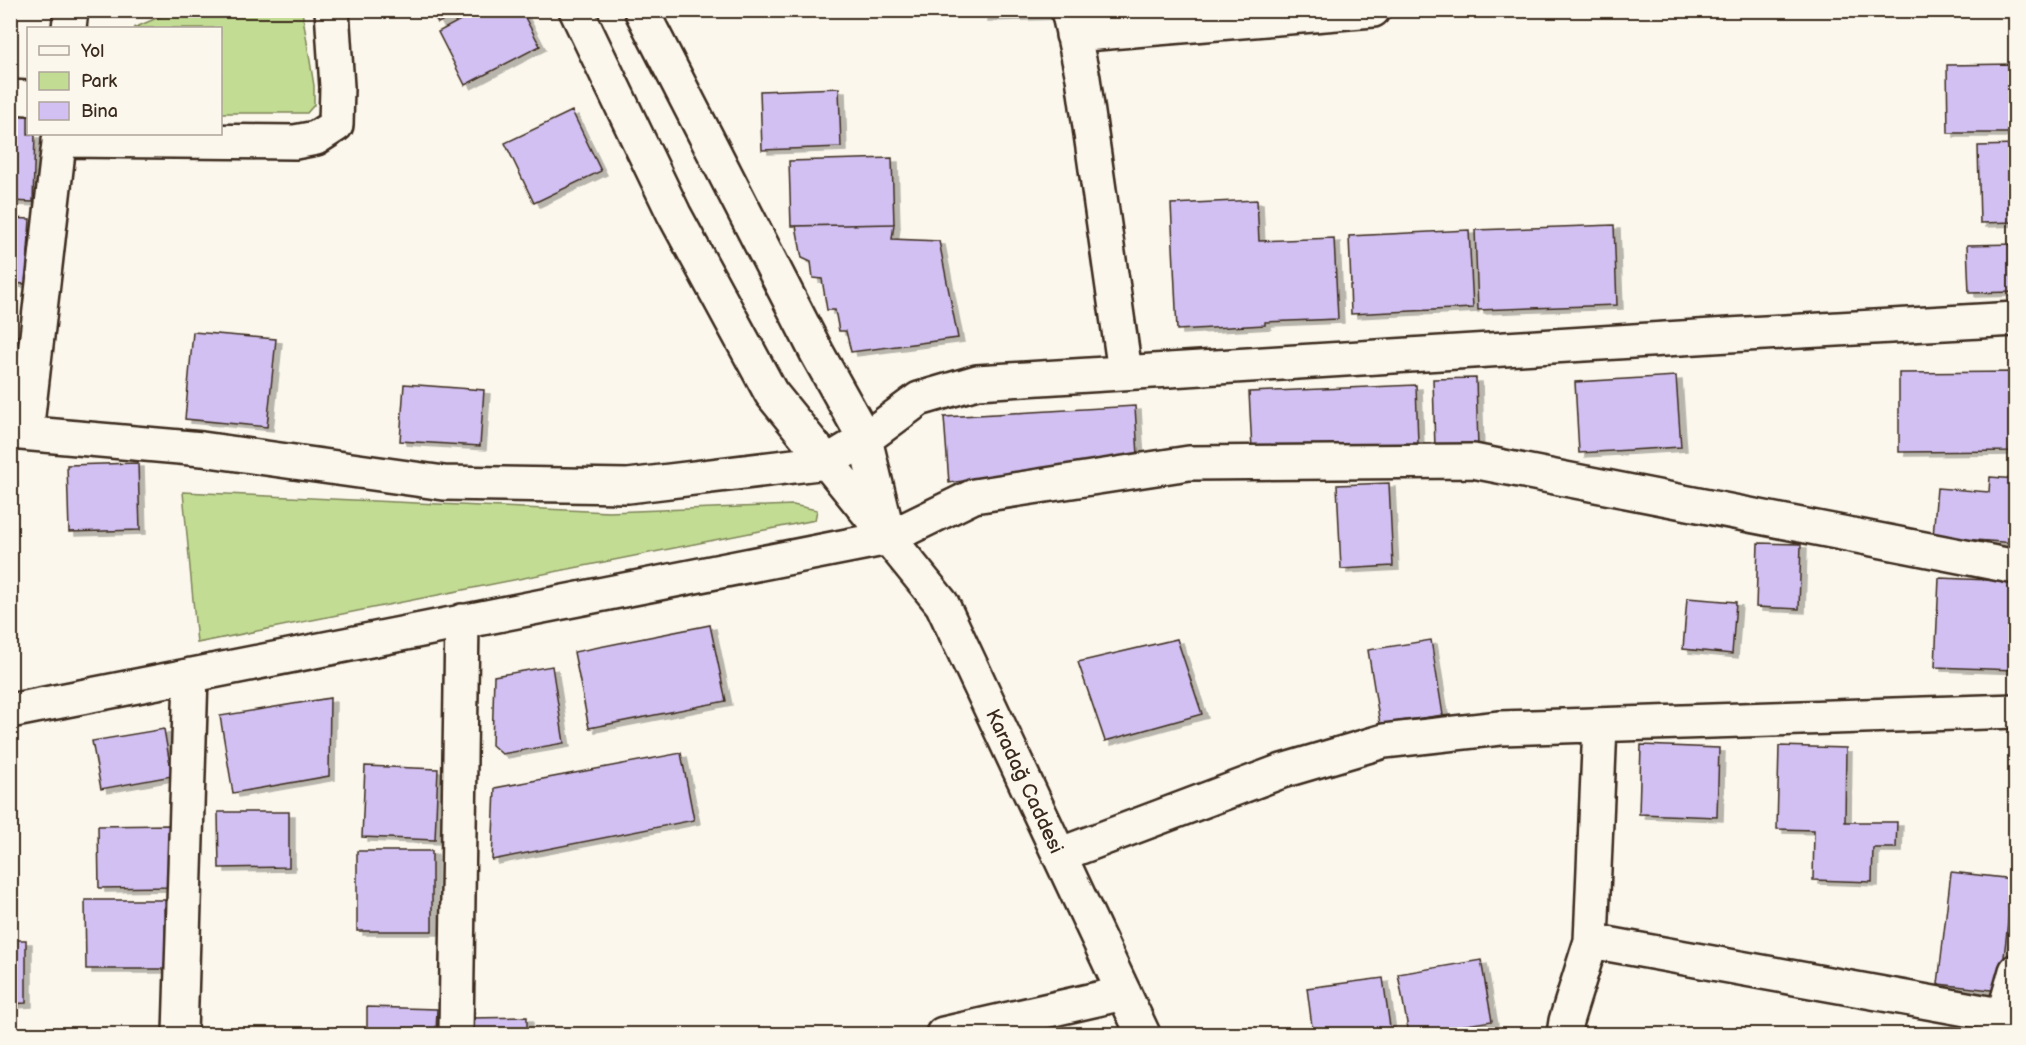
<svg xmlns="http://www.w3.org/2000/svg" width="2026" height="1045" viewBox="0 0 2026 1045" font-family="'Balsamiq Sans',sans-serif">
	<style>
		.green { fill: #c2dc93; stroke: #7e8358; stroke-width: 1.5 }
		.building { fill: #d1c0f1; stroke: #3b2a1e; stroke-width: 1.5; filter: url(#shadow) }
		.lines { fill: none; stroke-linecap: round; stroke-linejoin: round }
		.minor-casing { stroke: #3b2a1e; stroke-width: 38 }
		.minor { stroke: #fbf7ec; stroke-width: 33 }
		.labels { text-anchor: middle; stroke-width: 4.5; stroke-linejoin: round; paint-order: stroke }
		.street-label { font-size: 20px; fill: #3b2a1e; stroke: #fbf7ec }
	</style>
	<defs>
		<filter id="shadow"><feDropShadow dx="6" dy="4" stdDeviation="0" flood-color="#0004"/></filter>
	</defs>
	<rect width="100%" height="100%" fill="#fbf7ec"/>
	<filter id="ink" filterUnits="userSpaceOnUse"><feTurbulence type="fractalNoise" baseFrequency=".0167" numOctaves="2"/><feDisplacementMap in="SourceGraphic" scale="12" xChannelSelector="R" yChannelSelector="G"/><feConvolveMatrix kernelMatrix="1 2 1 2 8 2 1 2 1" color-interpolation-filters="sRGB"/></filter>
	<g filter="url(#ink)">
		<path class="green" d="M175 10 302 11 314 86V105L307 113H221L220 28H134Z
			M183 492 609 512 793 505 817 510 815 520 197 643Z"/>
		<path class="building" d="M431 10H463L438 23Z
			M479 10H521L540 46 465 85 438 32Z
			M982 10H1058V15L982 17Z
			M2016 64V133H1948L1947 65Z
			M839 88 841 147 762 150 760 91Z
			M572 111 601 171 534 203 505 143Z
			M10 113 28 114V134H35L33 202 10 201Z
			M2016 145V222L1980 223 1978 146Z
			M892 158 894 224 791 226 789 161Z
			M1257 200 1259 241 1334 238 1338 319 1265 322V325L1177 330 1171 204Z
			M10 218 30 219 26 284 10 283Z
			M894 224 892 239 939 241 958 338 851 352 846 331H839L835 310H827L822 279 813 278 811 262 802 258 796 226Z
			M1614 225 1617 305 1478 310 1475 230Z
			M1469 230 1473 308 1351 314 1350 285H1351L1349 236Z
			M2016 244V292L1969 293 1967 245Z
			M193 332 276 339 267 427 185 419Z
			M10 335 18 336 12 402H10Z
			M2016 372V451L1899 452V373Z
			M1676 376 1681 447 1579 453 1575 382Z
			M1476 378 1478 447 1435 449 1433 379Z
			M404 384 484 390 480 446 400 441Z
			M1416 385 1418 443 1252 450 1249 392Z
			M1135 406 1138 456 949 483 944 417Z
			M138 463 140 530 69 532 67 465Z
			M1990 477 2016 479V543L1933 537 1937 488 1989 492Z
			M1389 483 1393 566 1341 569 1337 485Z
			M1758 543 1801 544 1799 609 1756 607Z
			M1939 578 2016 581 2015 670 1935 667Z
			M1687 598 1736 602 1732 654 1683 649Z
			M710 625 726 701 589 728 574 652Z
			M1177 639 1202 714 1105 741 1078 662Z
			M1431 640 1443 715 1380 724 1368 650Z
			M552 666 564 743 502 754 492 745 494 676Z
			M330 698 329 776 233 793 220 716Z
			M164 729 172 776 101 789 92 741Z
			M1641 745 1719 748 1717 817 1639 814Z
			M1779 746 1846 748 1845 822H1897L1896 848H1873L1872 882 1813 880 1814 830 1777 829Z
			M681 753 694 820 492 860 495 788Z
			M365 766 438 769 435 840 362 837Z
			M218 812H289V867L219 868Z
			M169 825 170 887 99 888 98 826Z
			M357 851H432V931H357Z
			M1951 872 2013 879 2000 991 1938 984Z
			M85 900H165L166 969H86Z
			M10 940H26V1003L10 1004Z
			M1481 960 1492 1021 1409 1034 1398 974Z
			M1383 978 1391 1034H1313L1307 988Z
			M367 1007 437 1009 436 1034H367Z
			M527 1017V1034H470V1018Z"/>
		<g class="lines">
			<g class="minor-casing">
				<path id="minor" d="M576 10 674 214 771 393 942 604 1143 1034
					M641 10 817 353 865 439 887 530
					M1068 10 1083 78 1125 372
					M69 28 71 10
					M1073 35 1373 10
					M10 97 28 98
					M59 140 295 142 316 138 336 125 337 87 332 10
					M10 432 202 449 444 483 628 486 827 462 865 439 919 399 977 382 1729 335 2016 319
					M26 433 60 134
					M10 711 888 538 974 496 1189 463 1473 461 2016 567
					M1059 855 1282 771 1384 741 1500 728 2016 711
					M1591 941 2016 1018
					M180 1034 191 675
					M456 1034 462 621
					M943 1034 1124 993
					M1564 1034 1566 1021 1591 941 1600 725
					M1998 1034 2016 971"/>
			</g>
			<use href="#minor" class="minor"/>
		</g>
	</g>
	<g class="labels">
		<g class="street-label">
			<text transform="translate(1025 781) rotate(65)" y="7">Karadağ Caddesi</text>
		</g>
	</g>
	<rect width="2026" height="1045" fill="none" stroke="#fbf7ec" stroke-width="36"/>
	<rect x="18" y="18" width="1990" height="1009" fill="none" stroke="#3b2a1e" stroke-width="2" filter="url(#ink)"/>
	<rect x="27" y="27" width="195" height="108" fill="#fbf7ec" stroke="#aea59a" stroke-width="1.5"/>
	<rect x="39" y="46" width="30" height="9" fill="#fbf7ec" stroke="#aea59a" stroke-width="1.5"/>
	<text x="81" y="57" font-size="18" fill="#3b2a1e">Yol</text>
	<rect x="39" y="72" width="30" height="18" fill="#c2dc93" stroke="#aea59a" stroke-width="1.5"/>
	<text x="81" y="87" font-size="18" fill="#3b2a1e">Park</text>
	<rect x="39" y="102" width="30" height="18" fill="#d1c0f1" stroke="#aea59a" stroke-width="1.5"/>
	<text x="81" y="117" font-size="18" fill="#3b2a1e">Bina</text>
</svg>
